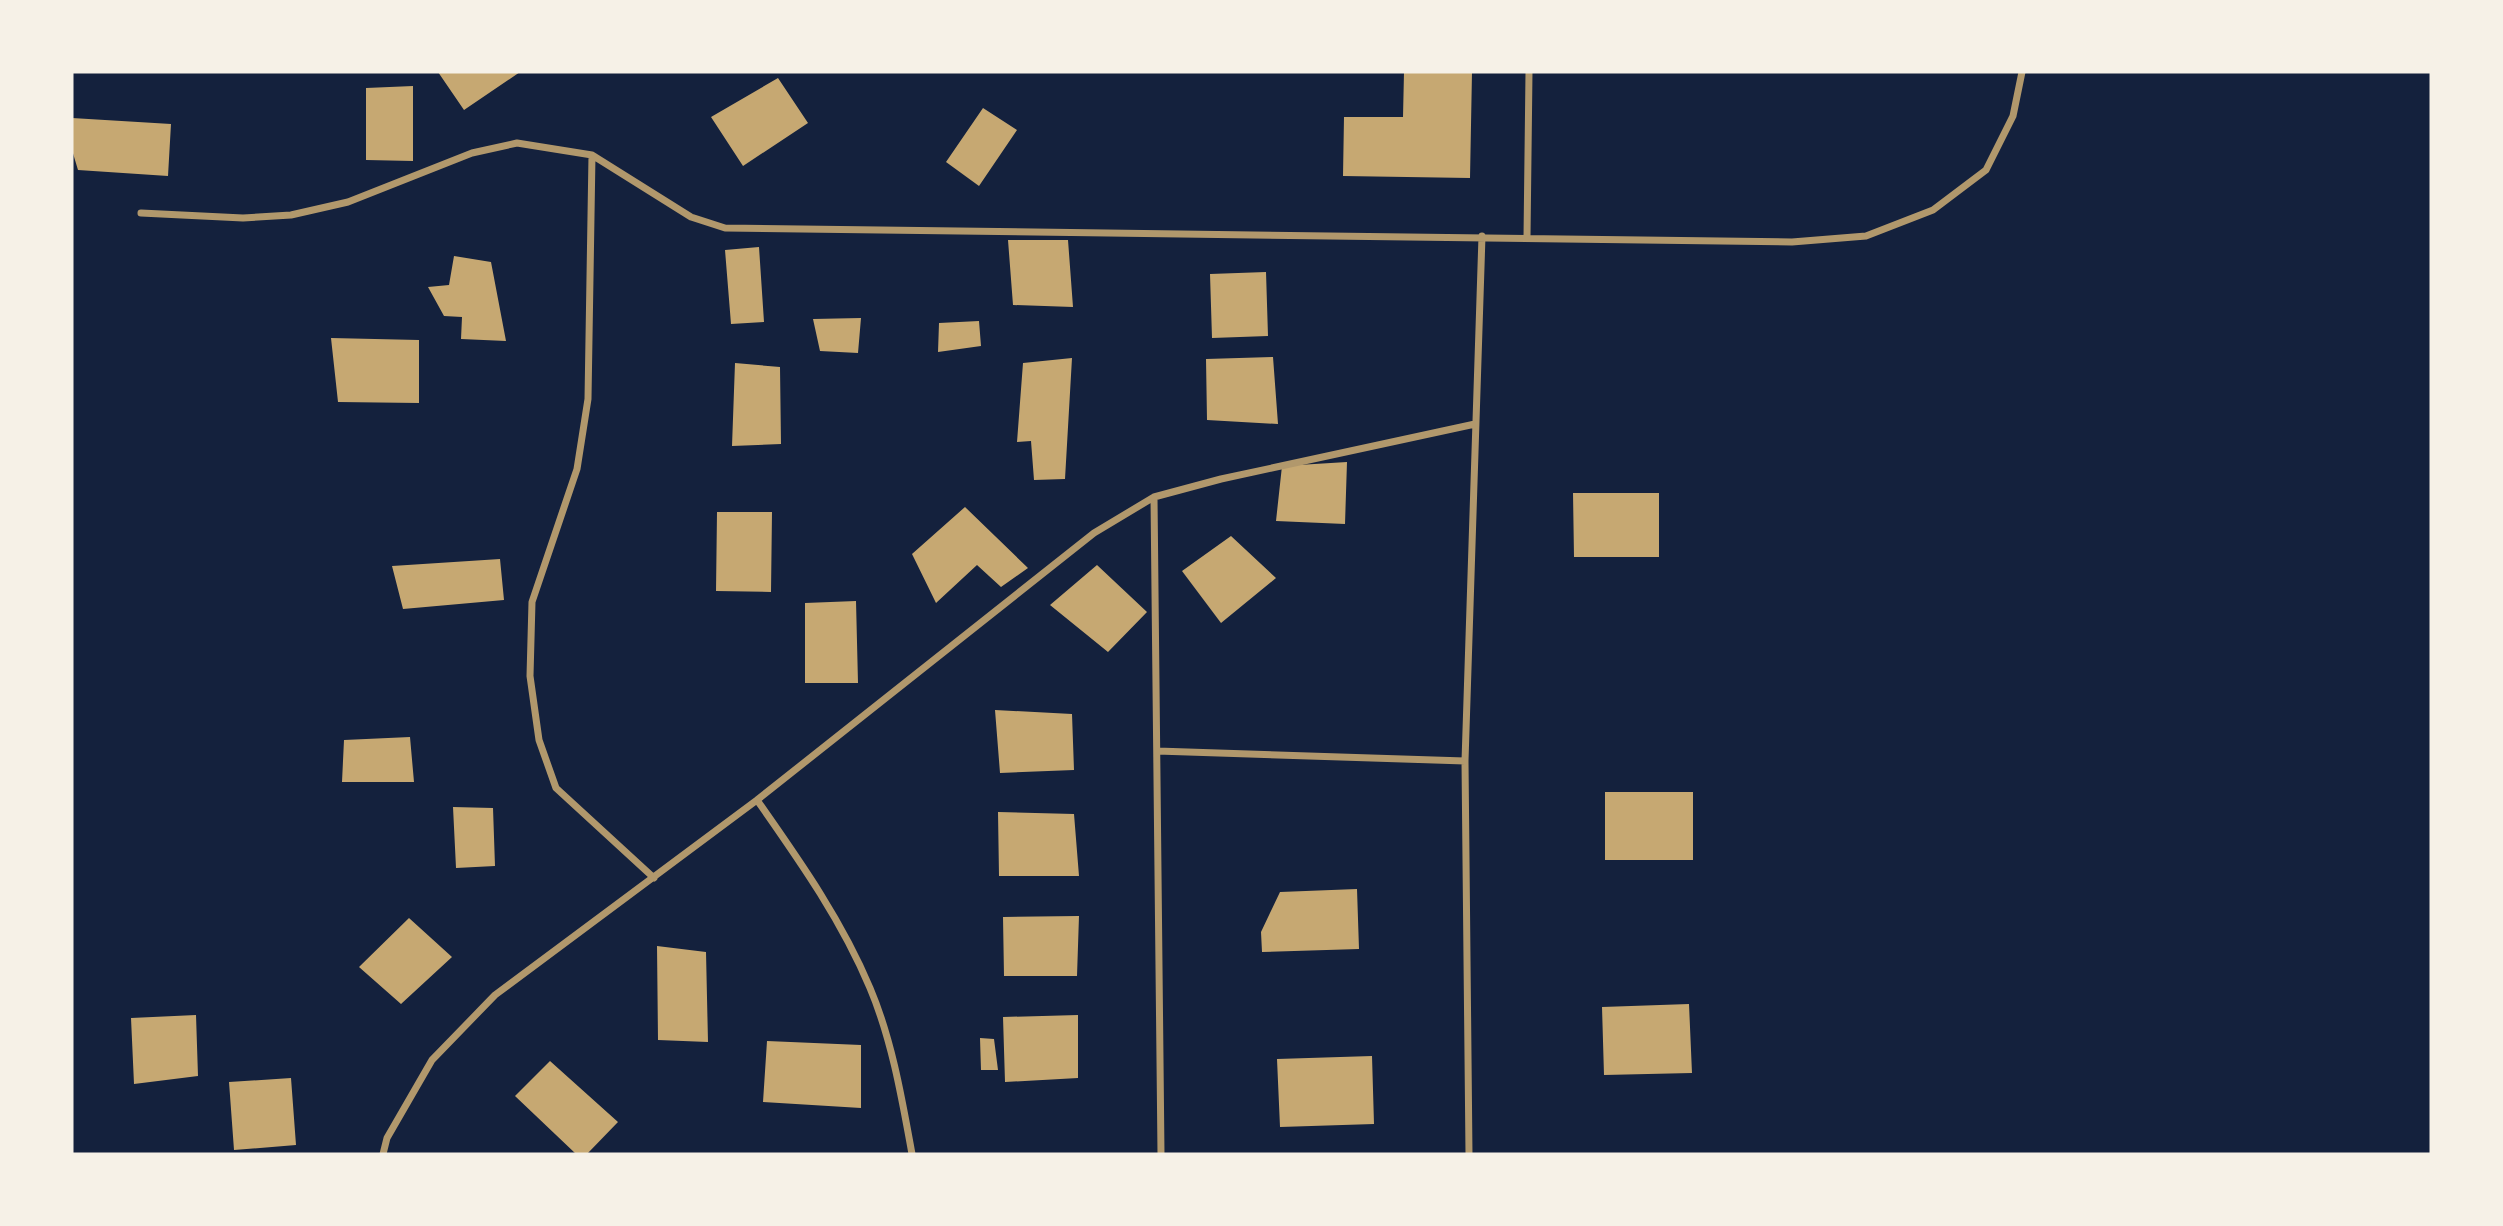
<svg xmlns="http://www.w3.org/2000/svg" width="2503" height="1226" viewBox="0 0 2503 1226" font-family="'Space Grotesk',sans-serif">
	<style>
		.building { fill: #c6a872 }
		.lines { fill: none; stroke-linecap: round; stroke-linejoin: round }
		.minor { stroke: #b1986c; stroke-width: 7 }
	</style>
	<rect width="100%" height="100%" fill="#14213d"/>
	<path class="building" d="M438 72H520L464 110Z
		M1404 72H1472L1470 178 1343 176 1344 117H1403Z
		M778 78 808 123 743 166 711 117Z
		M413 86V161L366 160V88Z
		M983 108 1017 130 979 186 946 162Z
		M72 118 171 124 168 176 78 170 72 150Z
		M1008 240H1068L1073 307 1013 305Z
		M759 247 764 322 731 324 725 250Z
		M454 256 491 262 506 341 461 339 462 317 444 316 428 287 449 285Z
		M1266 272 1268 336 1212 338 1210 274Z
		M861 318 858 353 820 351 813 319Z
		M979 321 981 346 938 352 939 323Z
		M331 338 419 340V403L338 402Z
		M1273 357 1278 424 1207 420 1206 359Z
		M1072 358 1065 479 1034 480 1031 441 1017 442 1023 363Z
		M735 363 780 367 781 444 732 446Z
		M1347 462 1345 524 1276 521 1282 466Z
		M1573 493H1659V557H1574Z
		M965 507 1028 568 1001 587 977 565 936 603 912 554Z
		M717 512H772L771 592 716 591Z
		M1231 536 1276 578 1221 623 1182 571Z
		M500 559 504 600 403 609 392 566Z
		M1097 565 1147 612 1108 652 1050 605Z
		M856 601 858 683H805V603Z
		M995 710 1072 714 1074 770 1000 773Z
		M410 737 414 782H342L344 740Z
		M1605 792H1693V860H1605Z
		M453 807 493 808 495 866 456 868Z
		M998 812 1074 814 1079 876H999Z
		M1357 889 1359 949 1262 952 1261 932 1280 892Z
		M1079 916 1077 976H1004L1003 917Z
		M409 918 452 957 401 1004 359 967Z
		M657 946 706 952 708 1042 658 1040Z
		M1689 1004 1692 1073 1604 1075 1602 1007Z
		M196 1015 198 1076 134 1084 131 1018Z
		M1078 1015V1078L1005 1082 1003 1017Z
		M980 1038 994 1039 998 1070H981Z
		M767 1041 861 1045V1108L763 1102Z
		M1372 1056 1374 1124 1280 1127 1277 1059Z
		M550 1061 618 1122 587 1154H576L515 1096Z
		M291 1078 296 1145 234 1150 229 1082Z"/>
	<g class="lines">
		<path class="minor" d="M592 155 588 399 577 469 532 602 530 676 539 740 556 788 654 878
			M141 213 243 218 291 215 348 202 472 153 517 143 592 155 691 217 725 228 1792 242 1866 236 1933 210 1986 170 2013 116 2022 72
			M1527 237 1529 72
			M1154 497 1161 1154
			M1157 751 1465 761
			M757 800C799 860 841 919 870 988 892 1040 902 1099 912 1154
			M383 1154 387 1138 432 1060 495 995 757 800 1094 533 1154 497 1221 479 1475 424
			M1469 1154 1465 761 1482 236"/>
	</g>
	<rect width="2503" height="1226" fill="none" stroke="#f6f1e7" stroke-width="147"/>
</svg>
